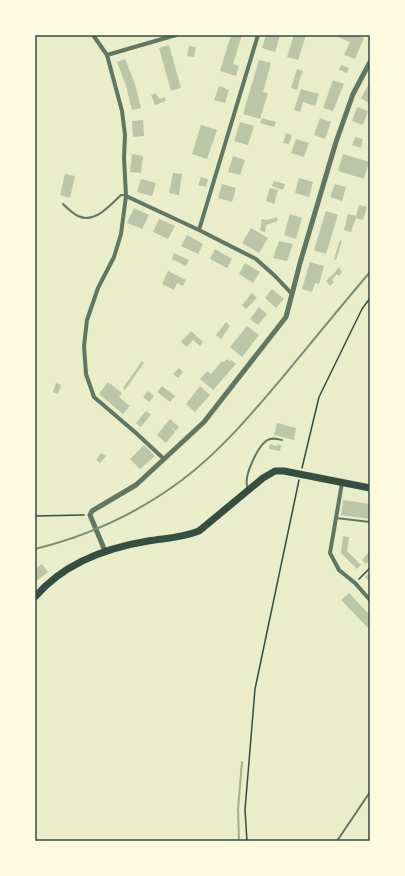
<svg xmlns="http://www.w3.org/2000/svg" width="405" height="876" viewBox="0 0 405 876" font-family="Jost,sans-serif">
	<style>
		.lines { fill: none; stroke-linecap: round; stroke-linejoin: round }
		.stream { stroke: #a3b18a; stroke-width: 2 }
		.building { fill: #bcc5a7 }
		.path { stroke: #344e41; stroke-width: 1.5 }
		.service { stroke: #617663; stroke-width: 2 }
		.minor { stroke: #617663; stroke-width: 4 }
		.tertiary { stroke: #617663; stroke-width: 5 }
		.primary { stroke: #344e41; stroke-width: 7 }
		.rail { stroke: #7c8e77; stroke-width: 2 }
		.neatline { fill: none; stroke: #344e41; stroke-width: 1.5 }
	</style>
	<rect width="100%" height="100%" fill="#e9edc9"/>
	<g class="lines">
		<path class="stream" d="M239 841 238 809 242 762"/>
	</g>
	<path class="building" d="M231 35H242L233 64 239 66 236 76 220 71Z
		M266 35H280L275 52 262 48Z
		M294 35H306L298 60 287 57Z
		M339 35H357L364 38 355 59 344 55 350 42 338 37Z
		M169 45 181 88 171 91 159 48Z
		M189 46 196 47 194 57 187 56Z
		M125 59 135 84 141 108 132 110 126 86 117 62Z
		M259 60 271 63 263 92 268 93 260 119 243 114Z
		M341 65 349 68 347 73 339 70Z
		M297 69 303 71 302 75H301L297 90 291 88Z
		M333 80 344 84 333 111 323 108Z
		M370 82V104L361 98Z
		M219 86 229 90 225 103 214 100Z
		M301 89 319 94 315 106 303 102 300 112 294 110Z
		M156 93 159 99 165 97 166 101 155 105 151 95Z
		M357 107 368 111 363 125 352 121Z
		M262 118 276 122 274 127 260 123Z
		M320 118 331 122 325 139 314 135Z
		M143 120 144 136 133 137 132 121Z
		M240 122 254 126 248 145 234 141Z
		M201 125 217 130 207 159 192 154Z
		M286 133 292 135 289 144 283 143Z
		M355 137 363 139 361 148 352 145Z
		M296 139 309 143 304 157 291 153Z
		M132 154 143 156 141 173 130 172Z
		M343 154 369 162 364 179 338 171Z
		M233 156 245 160 240 175 228 172Z
		M173 173 182 174 179 195 169 193Z
		M65 174 75 176 70 198 60 195Z
		M201 177 208 179 206 187 198 185Z
		M299 178 313 182 309 197 295 193Z
		M141 179 156 183 152 196 137 192Z
		M274 181 285 184 283 190 272 186Z
		M222 184 236 188 232 202 218 198Z
		M335 184 346 187 342 201 330 197Z
		M270 188 278 190 274 204 266 201Z
		M359 205 367 207 363 220 356 218 351 232 344 230 348 214 356 216Z
		M134 208 149 215 142 229 127 223Z
		M326 211 338 215 326 254 314 250Z
		M290 214 302 218 296 239 284 235Z
		M277 217 278 221 266 225 265 232 260 231 262 219 267 220Z
		M159 219 175 226 168 239 153 232Z
		M251 228 268 238 259 253 242 243Z
		M187 235 203 244 198 254 181 246Z
		M340 240 342 241 336 260 334 259Z
		M279 241 293 244 287 261 273 258Z
		M215 249 232 259 227 268 210 259Z
		M174 253 189 260 186 266 172 259Z
		M310 262 324 266 319 284 315 283 312 292 302 289Z
		M245 263 260 272 253 283 239 274Z
		M339 267 342 272 339 276 337 274 332 280 334 282 330 286 326 281 335 272Z
		M168 271 186 280 183 286 177 283 174 290 162 284Z
		M272 289 284 299 276 308 265 298Z
		M252 293 257 298 246 309 242 305Z
		M259 307 267 314 258 325 250 319Z
		M226 322 230 326 221 339 216 335Z
		M247 326 259 335 242 357 230 347Z
		M191 331 203 342 200 346 193 340 187 347 181 342Z
		M227 359 230 362 231 360 236 364 213 390 200 379 207 371 211 374 222 361 224 362Z
		M142 361 144 363 125 390 123 388Z
		M179 368 183 372 178 378 173 374Z
		M108 382 122 393 119 397 130 406 123 414 99 394Z
		M56 383 61 385 58 394 53 392Z
		M162 386 175 396 170 402 157 392Z
		M200 386 210 395 195 412 186 404Z
		M148 391 154 396 149 402 143 397Z
		M146 411 151 414 141 427 136 423Z
		M170 419 179 427 176 431 170 426 175 432 166 443 157 435Z
		M277 423 296 428 294 440 274 435Z
		M270 444 277 446V444L281 445 280 451 269 449Z
		M144 445 155 456 140 469 130 459Z
		M101 453 106 456 100 463 96 460Z
		M343 500 370 504V519L341 515Z
		M343 536 349 537 347 551 361 565 357 569 341 553Z
		M370 551V560L366 564 362 560Z
		M42 564 48 572 35 582V569Z
		M370 572V583L365 577Z
		M349 593 370 615V630L341 600Z"/>
	<g class="lines">
		<path class="path" d="M302 468 319 397 362 309 370 298
			M35 516 84 515
			M359 579 370 568
			M247 841 245 810 255 689 299 480"/>
		<path class="service" d="M63 204C67 208 72 213 78 216 95 224 110 205 121 195H125
			M248 488C242 478 258 447 266 441 271 437 277 439 282 440
			M336 518 370 522
			M337 841 370 792"/>
		<path class="minor" d="M93 35 107 55 122 111 125 135 124 158 126 196 121 234 114 257 98 288 87 320 84 346 86 374 94 397 136 433 164 459
			M369 35H370
			M107 55 176 35
			M126 196 199 230 256 259 275 276 292 294
			M199 230 258 35
			M342 483 330 553 339 570 355 583 370 600"/>
		<path class="tertiary" d="M105 551 90 515 92 511 136 485 204 422 286 317 292 294 300 263 336 142 353 94 370 62"/>
		<path class="primary" d="M35 597C64 563 105 548 148 541 166 538 181 538 199 531L263 478 275 471H284L370 488"/>
		<path class="rail" d="M35 549C88 536 138 513 182 480 222 450 255 410 287 372 315 338 342 305 370 272"/>
	</g>
	<rect width="405" height="876" fill="none" stroke="#fefae0" stroke-width="72"/>
	<rect x="36" y="36" width="333" height="804" class="neatline"/>
</svg>
